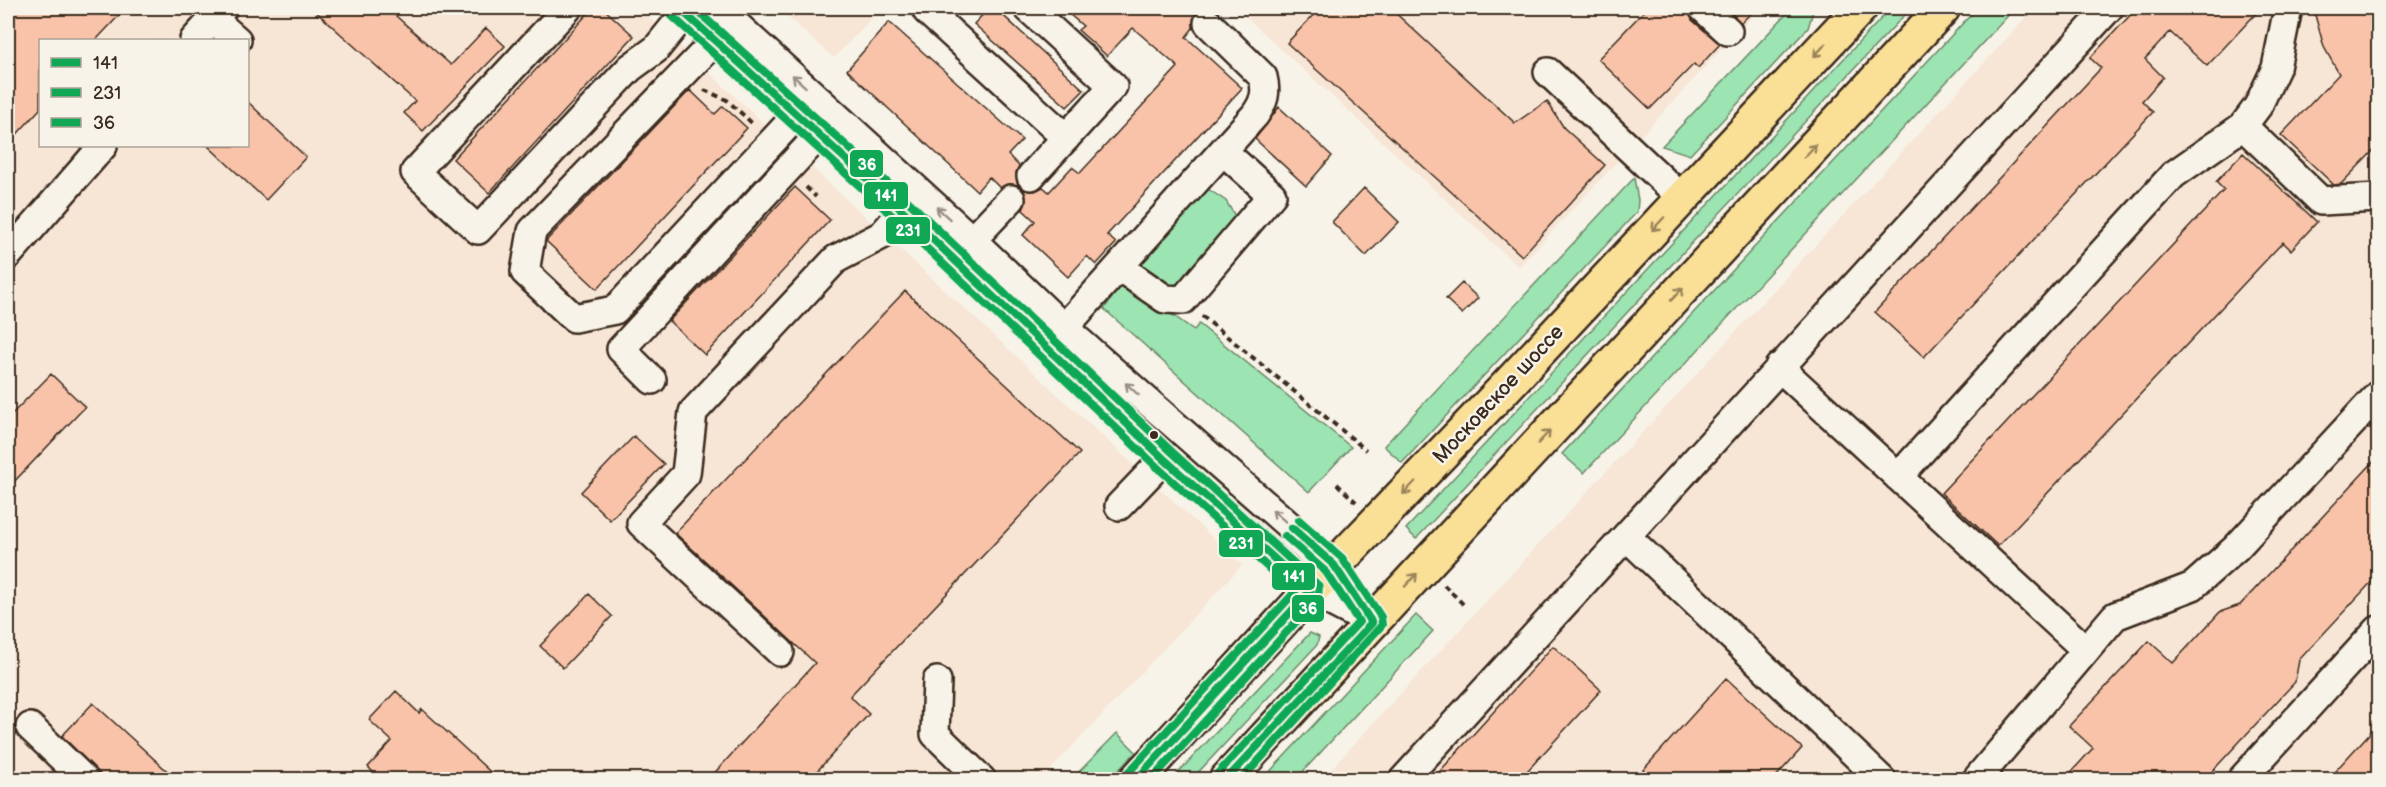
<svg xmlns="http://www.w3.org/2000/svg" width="2386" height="787" viewBox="0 0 2386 787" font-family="'Balsamiq Sans',sans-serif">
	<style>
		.built { fill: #f7e5d5; fill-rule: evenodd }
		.green { fill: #9ce4b2; stroke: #6c8768; stroke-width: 1.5 }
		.building { fill: #f8c3a9; stroke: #3b2a1e; stroke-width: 1.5 }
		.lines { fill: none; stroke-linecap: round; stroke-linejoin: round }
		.minor-casing { stroke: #3b2a1e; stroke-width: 32 }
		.major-casing { stroke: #3b2a1e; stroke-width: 38 }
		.path { stroke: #3b2a1e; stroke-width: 4; stroke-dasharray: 6 4.5; stroke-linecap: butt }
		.minor { stroke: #f7f3e8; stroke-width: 27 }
		.major { stroke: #fadf96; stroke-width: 33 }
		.bus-1-casing { stroke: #f7f3e8; stroke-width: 12 }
		.bus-2-casing { stroke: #f7f3e8; stroke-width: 12 }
		.bus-3-casing { stroke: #f7f3e8; stroke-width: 12 }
		.bus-1 { stroke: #10a855; stroke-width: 8 }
		.bus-2 { stroke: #10a855; stroke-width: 8 }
		.bus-3 { stroke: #10a855; stroke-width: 8 }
		.oneway { stroke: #9a845a }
		.oneway2 { stroke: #998e83 }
		.bus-dot { fill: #3b2a1e; stroke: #f7f3e8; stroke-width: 2 }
		.labels { text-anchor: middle; stroke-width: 5; stroke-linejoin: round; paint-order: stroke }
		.street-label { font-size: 21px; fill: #3b2a1e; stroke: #f7f3e8 }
		.line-badge { stroke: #f7f3e8; stroke-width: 2 }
		.badge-label { font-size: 16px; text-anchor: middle; font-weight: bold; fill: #fff }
	</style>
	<rect width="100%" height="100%" fill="#f7f3e8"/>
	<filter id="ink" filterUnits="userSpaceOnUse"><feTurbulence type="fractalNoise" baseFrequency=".0167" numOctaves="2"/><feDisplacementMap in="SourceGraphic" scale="12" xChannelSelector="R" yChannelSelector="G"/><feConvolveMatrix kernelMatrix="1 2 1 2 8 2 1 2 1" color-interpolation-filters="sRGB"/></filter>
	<g filter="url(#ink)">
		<path class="built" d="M8 8H195L222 29 242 8H639L1242 565 1042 779H8ZM40 40H248V146H40Z
			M778 8H881L834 58Z
			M1236 8H1760L1519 267Z
			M2035 8H2378V779L1321 780Z"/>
		<path class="green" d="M1792 8 1794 10 1797 8H1814L1808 28 1690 155 1662 146Z
			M1891 8H1911L1416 539 1406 529Z
			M1977 8H2015L1584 473 1562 454Z
			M1634 178 1638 200 1637 212 1402 463 1384 446Z
			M1208 189 1226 201 1235 216 1171 292 1133 266 1204 190Z
			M1124 281 1194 330 1199 324 1351 447 1309 492 1104 309Z
			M1416 615 1433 631 1296 779H1263Z
			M1310 633 1319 637 1317 645 1192 779H1172Z
			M1117 733 1136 752 1110 779H1072Z"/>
		<path class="building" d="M8 8H126L96 40H40V109L8 144Z
			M312 8H387L451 65 486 28 505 46 423 131 404 113 415 101Z
			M593 8H603L634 36 489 193 453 159Z
			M989 8H995L1084 90 1067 107 974 24Z
			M1062 8H1188L1196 14 1193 28 1186 37 1242 88 1107 235 1116 243 1096 265 1087 256 1068 277 1023 235 1035 221 1023 210 1026 202 1023 189 1035 191 1043 187 1049 192 1072 167 1080 173 1178 67 1133 28 1107 56 1078 30 1083 26Z
			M1320 8H1390L1515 123 1547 101 1564 128 1605 165 1522 256 1287 43Z
			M1647 8H1688L1692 20 1720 44 1698 68 1694 64 1650 109 1598 59Z
			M1726 8H1756L1741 23Z
			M2137 8H2261L2207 66 2170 32 2145 59 2163 77 2142 101 2153 112 1924 357 1875 312 2101 68 2090 58Z
			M2313 8H2379V145L2341 184 2334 185 2281 135 2339 74 2324 47Z
			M889 22 1022 140 1008 155 1019 166 1016 173 1019 186 1007 184 1000 188 989 177 977 191 847 70Z
			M690 90 715 114 723 106 747 128 597 289 546 241Z
			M248 102 306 157 266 200 208 146H248Z
			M1279 107 1332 156 1306 186 1255 139Z
			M2243 153 2317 222 2291 250 2283 242 1998 546 1941 493 2224 190 2216 182Z
			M795 187 830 220 705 355 669 321Z
			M1364 188 1399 222 1366 256 1332 222Z
			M1462 283 1478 298 1462 314 1446 299Z
			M905 291 1080 453 850 696 869 714 809 780H708L815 663 675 533Z
			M51 374 85 407 8 488V418Z
			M634 436 664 464 610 520 581 492Z
			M2379 456V574L2299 660 2295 682 2204 780H2064L2093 748 2069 726 2149 641 2173 663 2220 612 2240 605Z
			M589 594 612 616 563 668 540 646Z
			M1553 646 1601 690 1519 780H1432Z
			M1726 678 1802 748 1773 780H1634Z
			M396 691 419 713 422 709 499 780H381L368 767 392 741 369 720Z
			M93 703 177 780H106L62 736Z
			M2379 723V780H2327Z"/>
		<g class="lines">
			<g class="minor-casing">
				<path id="minor" d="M568 8 415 172 478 230 630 68 656 49 685 13
					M679 8 903 211 1164 459 1310 591 1372 623
					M718 8 972 240 1064 328 1334 565 1371 622
					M930 8 927 11 1066 138
					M1028 8 1113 86 1031 176
					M1703 8 1728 31
					M213 19 237 40
					M194 40 223 8
					M715 41 532 231 525 272 574 318 615 310 797 115
					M1548 72 1682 198
					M2243 126 2321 201 2378 198
					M972 240 1011 199
					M8 255 103 146
					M1119 267 1165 299 1183 300 1272 195 1223 151
					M1064 328 1255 115C1264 102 1267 93 1263 77L1208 23
					M1779 367 2086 650
					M652 380 621 349 819 135
					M1898 477 2173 175 2243 126 2258 106 2276 68 2288 8
					M1119 506 1164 459
					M1626 536 1882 780
					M780 652 641 523 686 474 693 412 836 259 882 235 903 211
					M937 681 935 734 982 780
					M30 727 85 780
					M1403 780 2109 8
					M1976 780 2115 616 2193 586 2236 548 2378 395
					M2241 780 2378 630"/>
			</g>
			<g class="major-casing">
				<path id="major" d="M1136 780 1310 591 1504 389 1860 8
					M1226 780 1943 8"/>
			</g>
			<path class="path" d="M704 90 727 100 754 125
				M806 187 816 197
				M1202 316 1366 450
				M1337 484 1356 502
				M1444 585 1466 607"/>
			<use href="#minor" class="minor"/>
			<use href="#major" class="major"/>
			<g class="bus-1-casing">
				<path id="bus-1" d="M679 8 903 211 1164 459 1310 591 1136 780
					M1226 780 1372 623 1334 565 1292 528"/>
			</g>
			<g class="bus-2-casing">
				<path id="bus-2" d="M672 16 896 219 1157 467 1295 592 1128 773
					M1241 780 1382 625 1381 617 1342 558 1299 520"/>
			</g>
			<g class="bus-3-casing">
				<path id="bus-3" d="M694 8 910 203 1171 451 1319 586 1318 598 1151 780
					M1218 773 1359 622 1326 572 1285 536"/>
			</g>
			<use href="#bus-1" class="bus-1"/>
			<use href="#bus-2" class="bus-2"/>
			<use href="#bus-3" class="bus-3"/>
		</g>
		<defs><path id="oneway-shaft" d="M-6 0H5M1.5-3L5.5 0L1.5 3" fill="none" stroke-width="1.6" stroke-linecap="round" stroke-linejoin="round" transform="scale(1.5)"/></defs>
		<g class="oneway">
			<use href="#oneway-shaft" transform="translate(1820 50) rotate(133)"/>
			<use href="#oneway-shaft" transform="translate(1810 151) rotate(-47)"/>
			<use href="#oneway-shaft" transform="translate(1658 224) rotate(133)"/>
			<use href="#oneway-shaft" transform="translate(1677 294) rotate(-47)"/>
			<use href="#oneway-shaft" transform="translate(1544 437) rotate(-47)"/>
			<use href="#oneway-shaft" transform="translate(1409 488) rotate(134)"/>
			<use href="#oneway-shaft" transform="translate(1411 580) rotate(-47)"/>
		</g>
		<g class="oneway2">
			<use href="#oneway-shaft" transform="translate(799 81) rotate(-138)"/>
			<use href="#oneway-shaft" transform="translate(943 213) rotate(-138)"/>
			<use href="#oneway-shaft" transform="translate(1132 389) rotate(-138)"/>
			<use href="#oneway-shaft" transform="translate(1279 516) rotate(-139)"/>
		</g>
	</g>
	<circle class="bus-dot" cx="1154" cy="435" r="5"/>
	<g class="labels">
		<g class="street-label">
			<text transform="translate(1498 394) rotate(-47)" y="7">Московское шоссе</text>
		</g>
	</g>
	<g class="line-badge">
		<rect x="849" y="149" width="35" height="29" rx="6" fill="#10a855"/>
		<rect x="863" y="181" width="46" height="29" rx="6" fill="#10a855"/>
		<rect x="885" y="216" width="46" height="29" rx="6" fill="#10a855"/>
		<rect x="1218" y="529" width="46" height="29" rx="6" fill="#10a855"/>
		<rect x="1271" y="562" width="45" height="29" rx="6" fill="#10a855"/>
		<rect x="1291" y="594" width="34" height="29" rx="6" fill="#10a855"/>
	</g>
	<g class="badge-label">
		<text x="867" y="170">36</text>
		<text x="886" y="201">141</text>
		<text x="908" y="236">231</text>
		<text x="1241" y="549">231</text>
		<text x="1294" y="582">141</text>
		<text x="1308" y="614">36</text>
	</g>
	<rect width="2386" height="787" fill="none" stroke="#f7f3e8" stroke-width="30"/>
	<rect x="15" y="15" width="2356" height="757" fill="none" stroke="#3b2a1e" stroke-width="2" filter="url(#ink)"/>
	<rect x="39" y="39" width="210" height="108" fill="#f7f3e8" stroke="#aca397" stroke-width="1.5"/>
	<rect x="51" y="58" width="30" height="9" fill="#10a855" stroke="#aca397" stroke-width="1.5"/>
	<text x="93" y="69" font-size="18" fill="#3b2a1e">141</text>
	<rect x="51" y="88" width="30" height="9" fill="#10a855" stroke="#aca397" stroke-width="1.5"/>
	<text x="93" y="99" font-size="18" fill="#3b2a1e">231</text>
	<rect x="51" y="118" width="30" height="9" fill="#10a855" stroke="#aca397" stroke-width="1.5"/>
	<text x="93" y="129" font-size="18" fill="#3b2a1e">36</text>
</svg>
